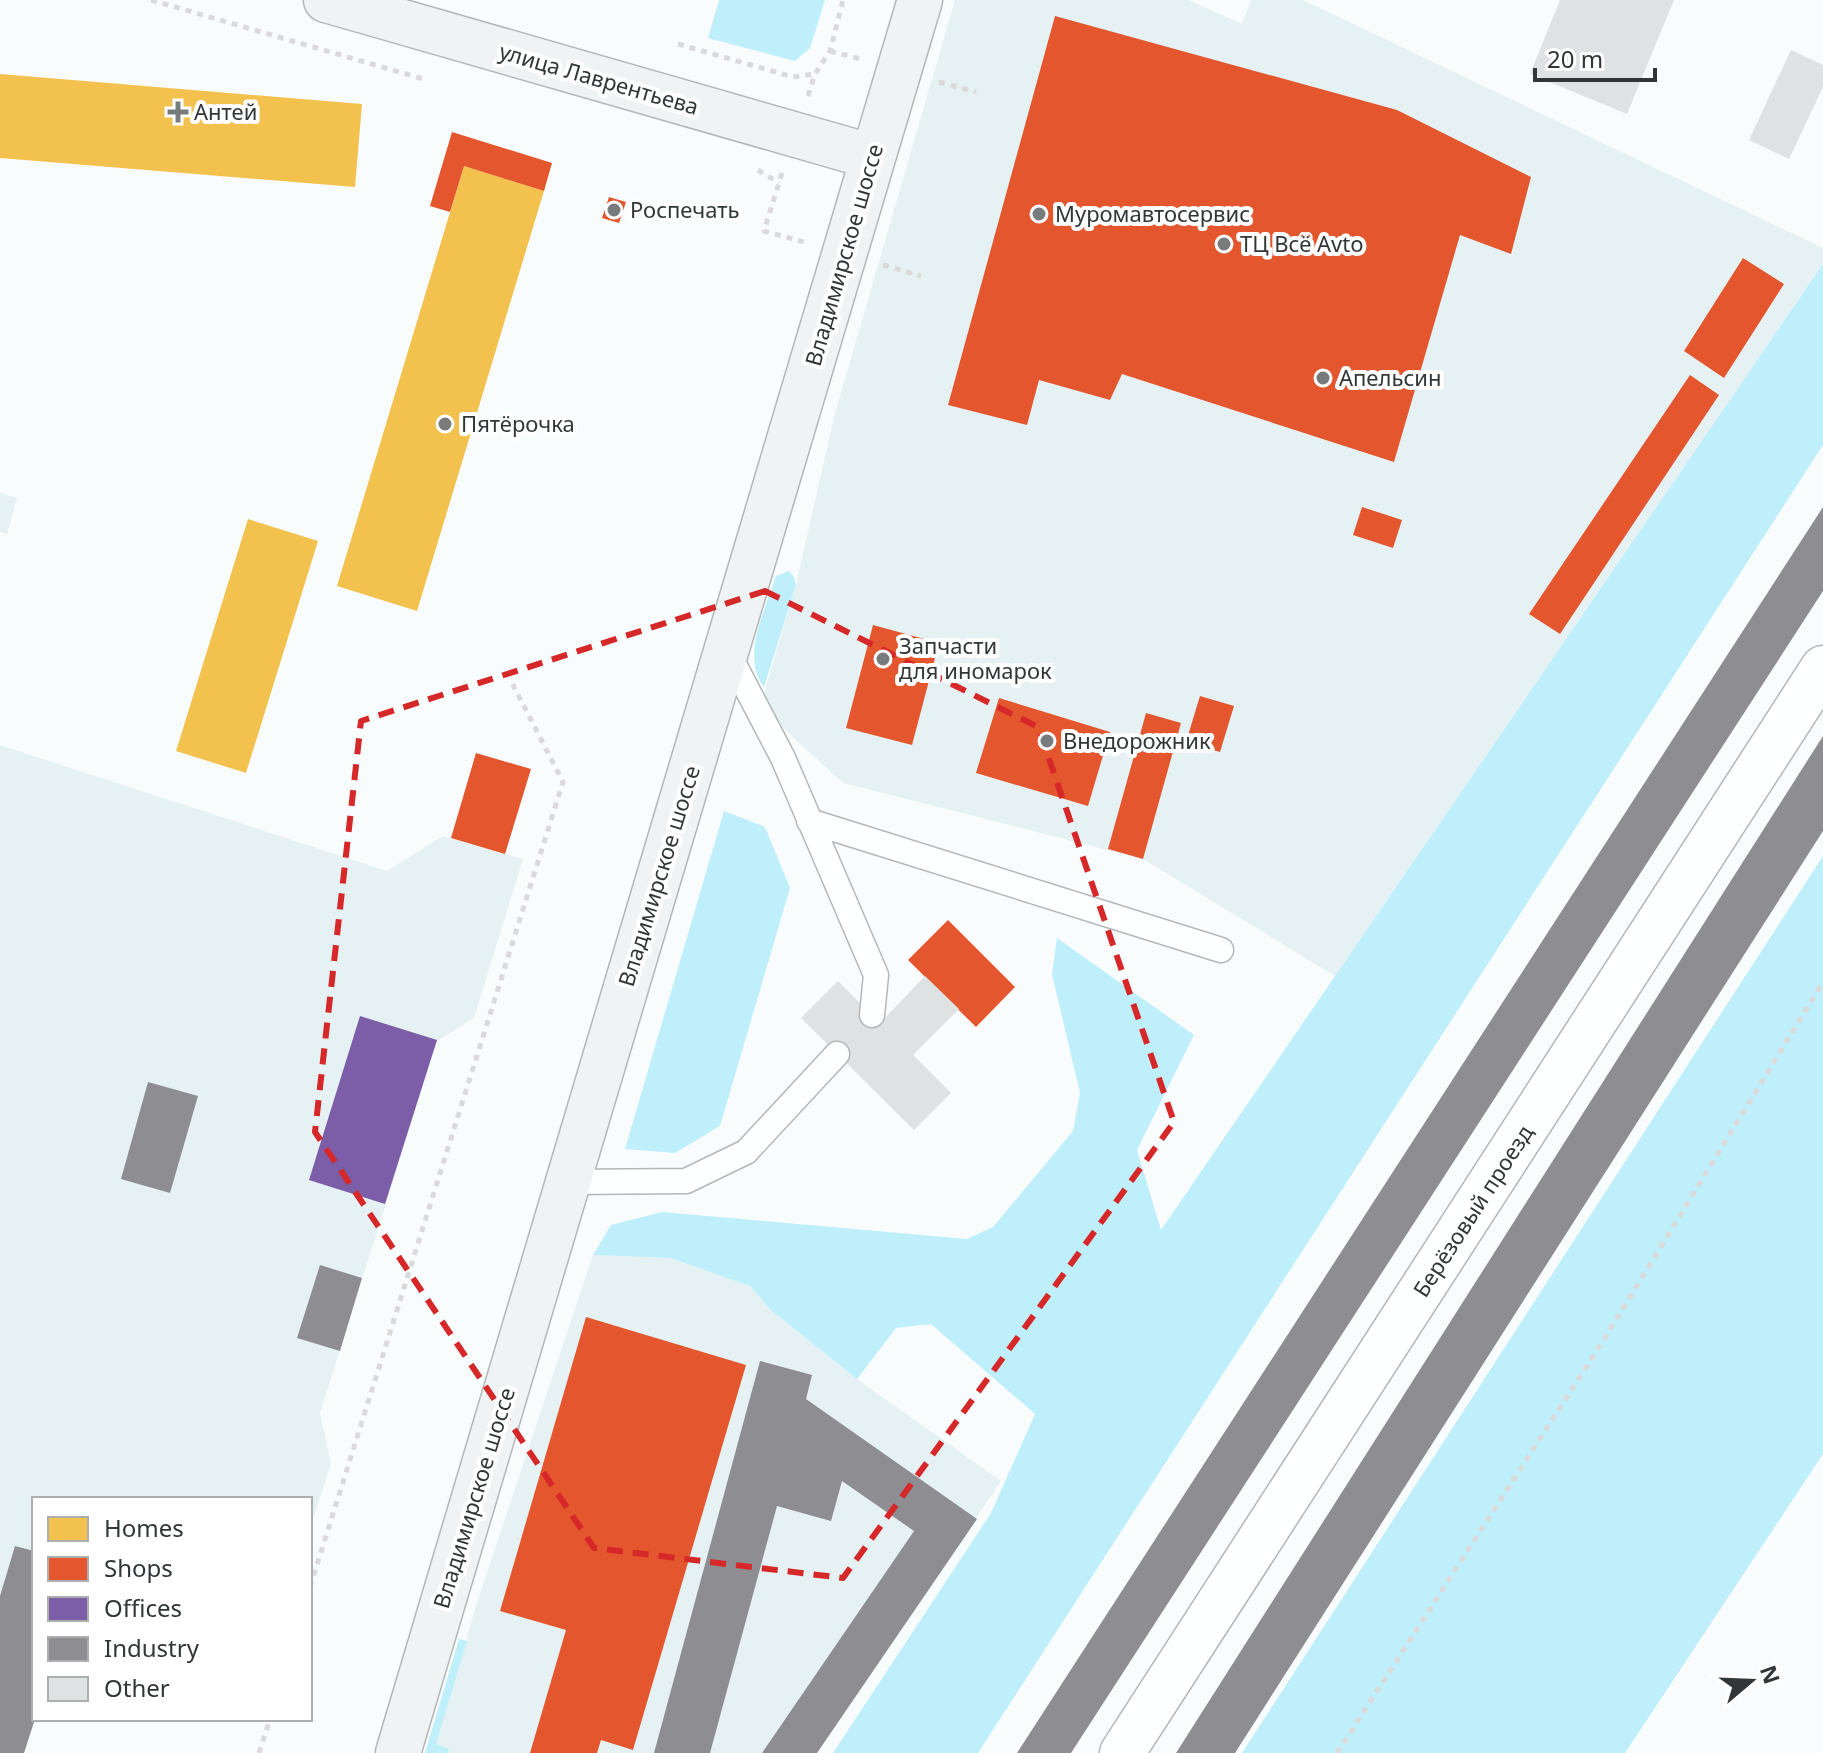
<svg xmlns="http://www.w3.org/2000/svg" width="1823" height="1753" viewBox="0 0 1823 1753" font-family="'Noto Sans',sans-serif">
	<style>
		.built { fill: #e6f1f4 }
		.green { fill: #bfeffb }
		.homes { fill: #f2c14e }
		.shops { fill: #e4572e }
		.offices { fill: #7b5ea7 }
		.industry { fill: #8d8d92 }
		.building { fill: #dfe2e3 }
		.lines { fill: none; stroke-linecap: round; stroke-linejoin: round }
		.lane-casing { stroke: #b4b7b7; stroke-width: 27 }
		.street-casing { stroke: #b4b7b7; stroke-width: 47 }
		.secondary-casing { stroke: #b4b7b7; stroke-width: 47 }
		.path { stroke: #dadada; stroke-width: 5; stroke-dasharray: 6 6; stroke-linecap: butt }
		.lane { stroke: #feffff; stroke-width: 24 }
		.street { stroke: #feffff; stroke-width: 44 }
		.secondary { stroke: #eff3f4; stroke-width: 44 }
		.marked { fill: none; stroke: #d62828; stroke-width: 6; stroke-dasharray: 16 10; stroke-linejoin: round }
		.poi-dot { fill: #787b7c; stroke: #fff; stroke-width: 3 }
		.labels { text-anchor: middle; stroke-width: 8; stroke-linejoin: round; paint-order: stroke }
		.street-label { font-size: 22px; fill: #323637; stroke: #fff }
		.poi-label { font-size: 22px; fill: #323637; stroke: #fff; text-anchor: start }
	</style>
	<rect width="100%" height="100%" fill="#f9fcfd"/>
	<path class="built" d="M955 0H1188L1242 24 1251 0H1303L1823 248V264L1335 976 1143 859 843 783 760 707 796 585 834 417Z
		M0 493 17 498 7 534 0 532Z
		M0 745 387 871 443 836 523 859 474 1018 437 1041 320 1413 331 1464 310 1528V1499H34V1642L0 1631Z
		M593 1255 669 1258 750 1286 772 1311 857 1379 1001 1481 817 1753H448L449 1749 436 1744 475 1609Z"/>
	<path class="green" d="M719 0H825L810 48 795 61 708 38Z
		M1823 264V445L978 1753H833L991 1513 1035 1414 931 1324 896 1328 857 1379 772 1311 750 1286 670 1258 593 1255 611 1225 662 1212 967 1239 993 1227 1073 1131 1080 1093 1052 974 1057 938 1194 1035 1137 1150 1161 1230Z
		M789 571 794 577 796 585 764 687C740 656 766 609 776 576Z
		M724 811 765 827 790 888 720 1126 675 1153 625 1149Z
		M1823 856V1454L1625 1753H1242Z
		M459 1639 467 1641 436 1744 449 1749 448 1753H425Z"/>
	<path class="homes" d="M0 74 362 104 355 187 0 158Z
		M464 166 544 191 417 611 337 586Z
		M248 519 318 541 246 773 176 751Z"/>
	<path class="shops" d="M1055 16 1397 110 1531 177 1511 254 1460 235 1394 462 1122 374 1110 400 1039 380 1027 425 948 405Z
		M452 132 552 163 544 191 464 166 450 212 430 206Z
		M609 197 626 202 619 223 602 218Z
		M1743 258 1784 284 1724 378 1684 351Z
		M1690 375 1719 395 1560 634 1529 614Z
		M1362 507 1402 520 1393 548 1353 535Z
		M873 625 939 643 912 745 846 728Z
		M1200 696 1234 706 1220 752 1186 742Z
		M999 698 1110 732 1088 806 976 773Z
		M1146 713 1181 723 1143 859 1108 849Z
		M476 753 531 769 505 854 451 838Z
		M948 920 1015 987 976 1027 908 960Z
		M586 1317 746 1365 633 1750 601 1740 597 1753H530L566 1630 500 1611Z"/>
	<path class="offices" d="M360 1016 437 1040 385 1204 309 1180Z"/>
	<path class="industry" d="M1823 507V591L1071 1753H1017Z
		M1823 736V831L1235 1753H1176Z
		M148 1082 198 1096 170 1193 121 1179Z
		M320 1265 362 1278 340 1351 297 1338Z
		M760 1361 812 1375 806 1399 977 1519 817 1753H762L914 1531 842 1481 831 1521 777 1506 710 1753H654Z
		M15 1546 34 1551 35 1719 24 1753H0V1596Z"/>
	<path class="building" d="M1560 0H1674L1627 114 1530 74Z
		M1791 50 1823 65V87L1789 159 1749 140Z
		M925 976 959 1009 913 1055 951 1093 914 1130 801 1018 838 981 880 1023Z"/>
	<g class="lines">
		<g class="lane-casing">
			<path id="lane" d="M727 651 783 758 876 975 872 1015
				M809 821 1221 950
				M568 1182 686 1181 746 1152 837 1054"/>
		</g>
		<g class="street-casing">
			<path id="street" d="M1122 1753 1823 668"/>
		</g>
		<g class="secondary-casing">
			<path id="secondary" d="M326 0 873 157
				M398 1753 920 0"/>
		</g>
		<path class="path" d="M151 0 427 80
			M678 44 793 77 815 74
			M830 51 860 59
			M939 82 976 92
			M808 96 815 74 830 51 843 0
			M758 170 779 183
			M782 173 764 231 804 242
			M883 265 921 276
			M310 1587 563 782 512 683
			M259 1753 270 1719
			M1337 1753 1603 1341 1823 982"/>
		<use href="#lane" class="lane"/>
		<use href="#street" class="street"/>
		<use href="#secondary" class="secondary"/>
	</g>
	<path class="marked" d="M765 591 1038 727 1174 1122 843 1578 594 1548 315 1132 361 721Z"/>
	<g class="poi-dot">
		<path d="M174 100h8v8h8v8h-8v8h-8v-8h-8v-8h8z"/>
		<circle cx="614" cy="210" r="8"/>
		<circle cx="1039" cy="214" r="8"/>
		<circle cx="1224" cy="244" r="8"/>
		<circle cx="1323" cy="378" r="8"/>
		<circle cx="445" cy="424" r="8"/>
		<circle cx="883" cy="659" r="8"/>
		<circle cx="1047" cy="741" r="8"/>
	</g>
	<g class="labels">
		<g class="street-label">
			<text transform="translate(599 79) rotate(16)" y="8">улица Лаврентьева</text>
			<text transform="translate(844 255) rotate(-74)" y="8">Владимирское шоссе</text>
			<text transform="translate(659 876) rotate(-73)" y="8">Владимирское шоссе</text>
			<text transform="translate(1473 1211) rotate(-57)" y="8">Берёзовый проезд</text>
			<text transform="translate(474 1498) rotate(-73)" y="8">Владимирское шоссе</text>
		</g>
		<g class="poi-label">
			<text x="194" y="120">Антей</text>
			<text x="630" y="218">Роспечать</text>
			<text x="1055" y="222">Муромавтосервис</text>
			<text x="1240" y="252">ТЦ Всё Avto</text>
			<text x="1339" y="386">Апельсин</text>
			<text x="461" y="432">Пятёрочка</text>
			<text x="899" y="654">Запчасти<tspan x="899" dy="25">для иномарок</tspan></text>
			<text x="1063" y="749">Внедорожник</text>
		</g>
	</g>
	<rect x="32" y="1497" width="280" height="224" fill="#ffffff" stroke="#adafaf" stroke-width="2"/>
	<rect x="48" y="1517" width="40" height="24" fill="#f2c14e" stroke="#adafaf" stroke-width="2"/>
	<text x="104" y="1537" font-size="24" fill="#323637">Homes</text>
	<rect x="48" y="1557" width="40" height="24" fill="#e4572e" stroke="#adafaf" stroke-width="2"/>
	<text x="104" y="1577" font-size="24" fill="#323637">Shops</text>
	<rect x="48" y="1597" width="40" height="24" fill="#7b5ea7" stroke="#adafaf" stroke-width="2"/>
	<text x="104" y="1617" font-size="24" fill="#323637">Offices</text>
	<rect x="48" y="1637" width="40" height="24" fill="#8d8d92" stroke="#adafaf" stroke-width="2"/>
	<text x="104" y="1657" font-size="24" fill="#323637">Industry</text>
	<rect x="48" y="1677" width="40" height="24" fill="#dfe2e3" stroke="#adafaf" stroke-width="2"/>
	<text x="104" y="1697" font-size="24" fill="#323637">Other</text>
	<g transform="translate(1751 1681) rotate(71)" stroke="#ffffff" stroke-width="6" paint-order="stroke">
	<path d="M0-6L14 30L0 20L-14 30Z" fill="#323637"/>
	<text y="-12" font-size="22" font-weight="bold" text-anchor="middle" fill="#323637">N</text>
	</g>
	<path d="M1535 68v12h120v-12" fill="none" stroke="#323637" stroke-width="4"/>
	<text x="1547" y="68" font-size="24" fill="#323637" stroke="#ffffff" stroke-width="6" paint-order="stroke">20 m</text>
</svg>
